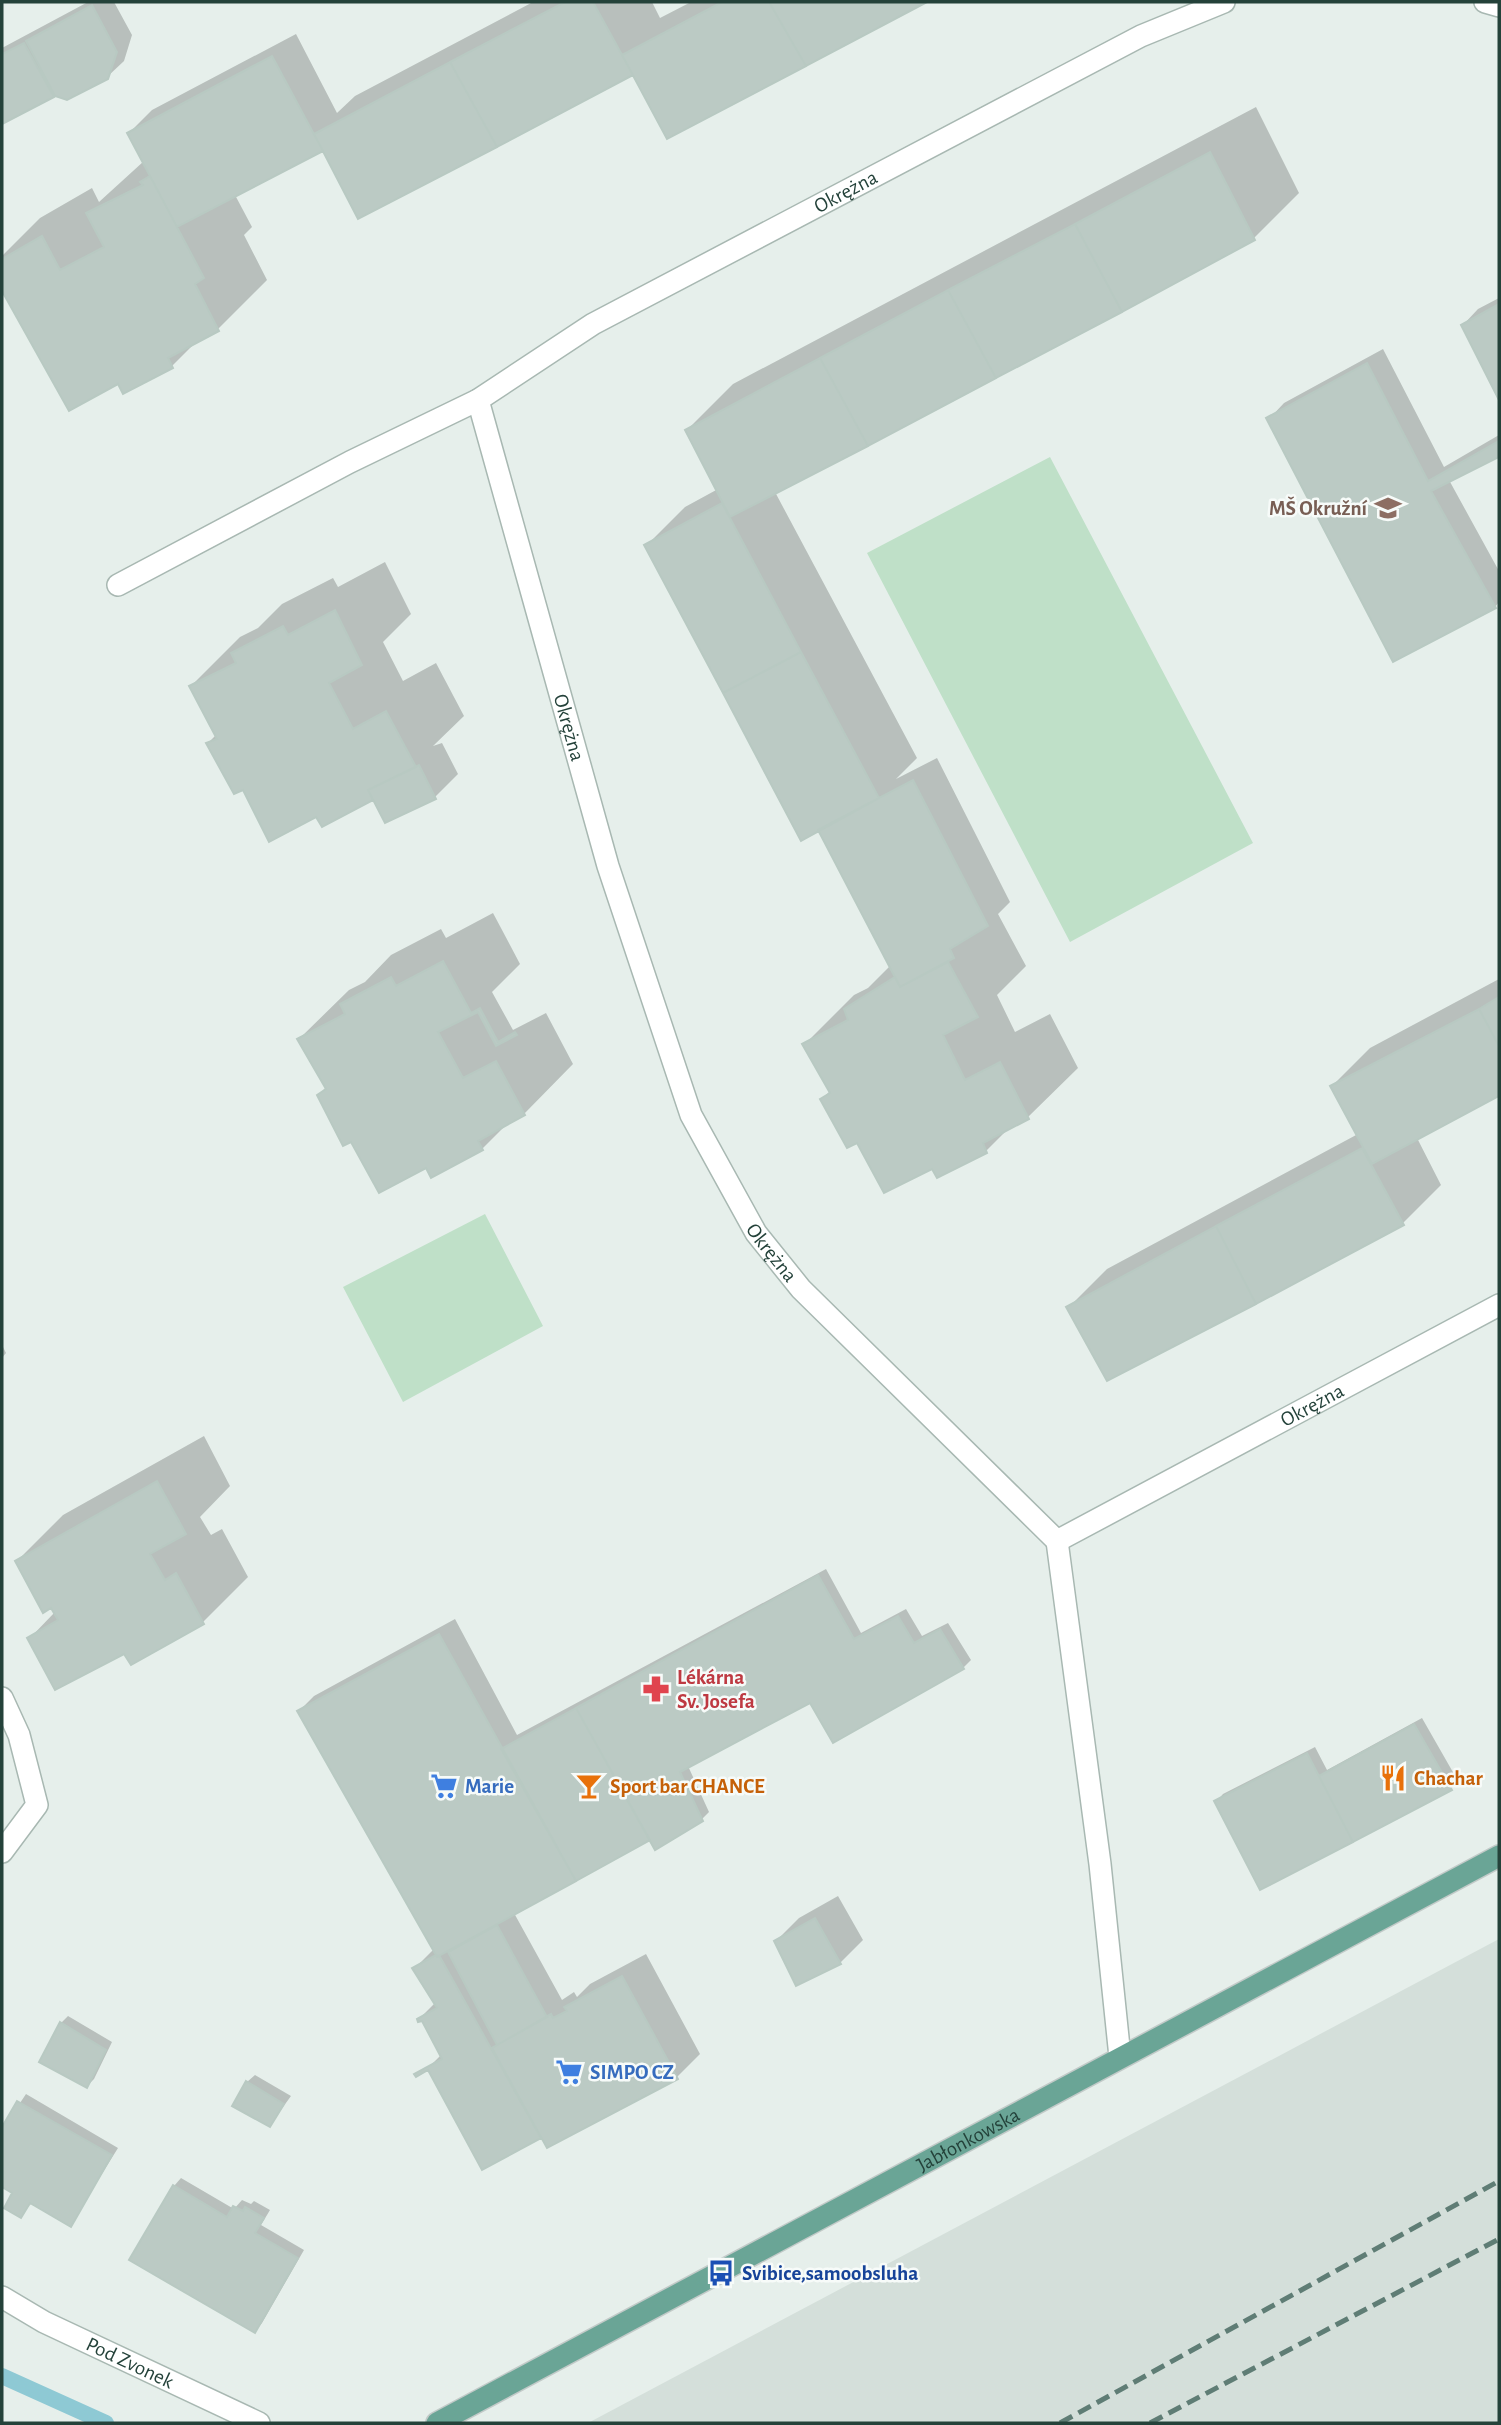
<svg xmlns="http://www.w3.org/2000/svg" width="1501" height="2425" viewBox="0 0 1501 2425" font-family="'Alegreya Sans',sans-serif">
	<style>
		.built { fill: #d4dfda }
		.green { fill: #bfe0c8 }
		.shadow { fill: #0003 }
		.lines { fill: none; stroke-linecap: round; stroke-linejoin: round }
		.stream { stroke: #8ec9d4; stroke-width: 16 }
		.building { fill: #bbcac4; stroke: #b8c9c2; stroke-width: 2 }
		.minor-casing { stroke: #a8b8b2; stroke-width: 24 }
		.major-casing { stroke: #c2cac8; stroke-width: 24 }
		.minor { stroke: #fff; stroke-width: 21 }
		.major { stroke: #6aa596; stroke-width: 21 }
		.rail { stroke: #5f7d75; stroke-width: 5; stroke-dasharray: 14 7; stroke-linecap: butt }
		.labels { text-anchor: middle; stroke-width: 5; stroke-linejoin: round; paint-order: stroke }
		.street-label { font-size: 21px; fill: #24423a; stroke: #f7fbf9 }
		.education-label { font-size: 21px; font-weight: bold; fill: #785e54; stroke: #f7fbf9; text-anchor: end }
		.health-label { font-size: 21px; font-weight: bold; fill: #be3a42; stroke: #f7fbf9; text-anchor: start }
		.food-label { font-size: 21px; font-weight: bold; fill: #c56008; stroke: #f7fbf9; text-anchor: start }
		.shop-label { font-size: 21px; font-weight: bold; fill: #366cbe; stroke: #f7fbf9; text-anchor: start }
		.transit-label { font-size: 21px; font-weight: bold; fill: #164399; stroke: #f7fbf9; text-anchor: start }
	</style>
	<rect width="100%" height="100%" fill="#e6efeb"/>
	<path class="built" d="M1499 1939V2423H588Z"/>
	<path class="green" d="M1050 457 1253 843 1070 942 867 553Z
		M485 1214 543 1326 403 1402 343 1287Z"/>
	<path class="shadow" d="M88 2H114L132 35 124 61 107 77 55 92 2 122V48Z
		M533 2H652L660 18 691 2H923L668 137 633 73 324 149 235 195 252 227 244 235 267 280 218 329 199 339 172 366 124 392 118 382 69 409 2 288V256L40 218 92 188 99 202 144 161 129 133 152 110 296 34 337 113 355 96Z
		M1256 107 1299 193 1254 238 775 492 917 758 896 779 937 758 1010 902 998 914 1026 966 997 995 1015 1032 1050 1014 1078 1068 1028 1117 1011 1126 986 1151 933 1167 822 1099 830 1091 804 1045 854 995 868 988 891 965 819 829 647 545 685 507 718 489 687 430 733 384Z
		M1499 298V396L1463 325 1478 309Z
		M1383 349 1444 467 1499 435V455L1449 480 1499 571V602L1495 607 1269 419 1284 403Z
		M385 562 411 614 383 642 403 681 436 663 464 716 433 746 442 743 458 774 435 797H374L317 815 243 788 208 743 216 735 191 686 240 637 258 628 282 604 333 578 338 587Z
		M493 913 520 964 492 992 513 1030 546 1013 573 1064 524 1114 509 1122 482 1149 427 1165 352 1139 319 1095 326 1087 299 1039 349 990 365 982 391 955 441 929 446 938Z
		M1499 979V1095L1417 1138 1441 1185 1403 1223 1069 1307 1107 1269 1358 1134 1332 1086 1370 1048Z
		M2 1345 6 1353 2 1358Z
		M204 1436 230 1486 200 1517 211 1535 222 1529 248 1577 203 1622 125 1651 29 1639 55 1612 17 1561 63 1515Z
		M826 1569 861 1633 906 1609 922 1636 948 1623 971 1660 963 1668 833 1741 810 1701 688 1766 709 1812 702 1819 651 1838 514 1913 562 2000 574 1992 577 1997 590 1984 646 1954 700 2054 677 2077 542 2135 483 2168 428 2068 442 2054 420 2018 436 2002 415 1968 434 1949 299 1711 314 1696 455 1619 517 1735Z
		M1422 1718 1458 1781 1451 1789 1260 1887 1216 1802 1223 1794 1315 1747 1327 1770Z
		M838 1896 863 1940 840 1963 776 1941 799 1918Z
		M68 2016 112 2042 94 2079 87 2086 61 2023Z
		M255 2075 291 2096 270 2125 247 2082Z
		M26 2094 118 2148 70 2225 32 2202 21 2216 15 2192 2 2184V2130Z
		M181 2178 234 2209 242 2200 251 2204 254 2201 270 2210 261 2225 304 2250 262 2323 255 2331 174 2186Z"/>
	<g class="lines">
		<path class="stream" d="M2 2376 106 2423"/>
	</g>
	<path class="building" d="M565 2H593L633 75 497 147 450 62Z
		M722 2H769L806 66 667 139 622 55Z
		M769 2H927L806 66Z
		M92 5 117 52 108 79 67 100 55 96 26 41Z
		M24 43 54 97 2 124V54Z
		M272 56 323 151 177 227 127 133Z
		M450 62 497 147 358 219 314 134Z
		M1210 152 1255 240 1122 312 1075 224Z
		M150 176 204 278 195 284 219 331 168 358 173 368 123 394 118 384 69 411 2 291V259L42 236 60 270 104 247 86 213 143 185 140 182Z
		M1075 224 1122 312 996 378 948 290Z
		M948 290 996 378 868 446 820 358Z
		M1499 304V400L1461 325Z
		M820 358 868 446 730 517 685 430Z
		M1367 363 1428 481 1499 441V457L1431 491 1496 608 1393 662 1266 418Z
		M722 503 801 652 723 693 644 545Z
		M335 610 362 665 329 683 353 729 386 711 416 767 368 790 373 800 322 827 316 817 269 842 243 790 234 794 206 743 217 739 189 686 236 663 231 653 283 626 288 635Z
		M801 652 879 798 801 841 723 693Z
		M419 765 436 799 385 823 368 790Z
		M913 780 988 926 950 949 954 958 900 987 818 830Z
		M443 961 471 1013 480 1008 498 1042 515 1032 517 1035 496 1046 478 1012 438 1032 463 1078 496 1061 525 1115 478 1141 483 1150 431 1178 426 1168 379 1193 351 1142 343 1146 317 1095 326 1089 297 1039 345 1014 340 1004 391 977 396 986Z
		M948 962 978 1017 943 1035 965 1080 1000 1062 1029 1119 983 1143 987 1153 937 1178 932 1169 884 1193 857 1143 847 1148 820 1099 830 1093 802 1044 848 1020 844 1009 895 977 900 987Z
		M1499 997V1046L1479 1009Z
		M1479 1009 1499 1046V1096L1372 1164 1330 1086Z
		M1362 1148 1404 1225 1256 1304 1216 1226Z
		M1216 1226 1256 1304 1107 1381 1066 1307Z
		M157 1481 186 1534 150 1554 165 1580 176 1573 204 1624 131 1665 124 1654 55 1690 27 1638 58 1620 51 1608 43 1613 15 1561Z
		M818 1575 854 1639 898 1616 914 1643 940 1629 964 1669 833 1743 810 1703 680 1772 703 1821 655 1850 576 1708Z
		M439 1634 576 1881 437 1957 297 1711Z
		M576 1708 650 1840 576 1881 501 1749Z
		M1414 1724 1452 1790 1353 1842 1319 1776Z
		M1307 1753 1353 1842 1260 1890 1214 1801Z
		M815 1918 841 1964 796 1986 774 1941Z
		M497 1925 547 2017 497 2045 448 1952Z
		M436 1955 440 1957 541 2138 482 2170 428 2070 416 2077 414 2074 442 2059 422 2021 418 2022 417 2019 437 2008 412 1968Z
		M622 1976 678 2079 547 2148 492 2048 551 2014 553 2018 567 2011 564 2007Z
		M60 2022 106 2050 87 2088 39 2062Z
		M246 2081 284 2104 270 2127 232 2106Z
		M17 2101 112 2155 71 2227 30 2203 21 2218 4 2208 12 2193 2 2187V2127Z
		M173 2185 227 2217 233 2206 243 2211 245 2207 264 2218 255 2233 298 2258 255 2333 129 2260Z"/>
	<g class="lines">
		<g class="minor-casing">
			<g id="minor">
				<path d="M1485 2 1499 6"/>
				<path id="s1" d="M478 400 608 866 691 1115 756 1233 801 1289 1057 1541"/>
				<path id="s2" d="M118 585 350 462 478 400 593 324 1141 36 1224 2"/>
				<path d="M1057 1541 1100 1864 1120 2057"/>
				<path id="s3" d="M1057 1541 1499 1305"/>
				<path d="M2 1698 19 1735 37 1805 2 1852"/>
				<path id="s4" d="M2 2297 44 2322 259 2423"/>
			</g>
		</g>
		<g class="major-casing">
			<g id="major">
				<path id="s5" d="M437 2423 1499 1856"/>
			</g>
		</g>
		<use href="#minor" class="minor"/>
		<use href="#major" class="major"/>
		<path class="rail" d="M1060 2423 1499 2181
			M1150 2423 1499 2239"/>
	</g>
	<defs>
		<g id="school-bare" transform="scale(2.1)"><path d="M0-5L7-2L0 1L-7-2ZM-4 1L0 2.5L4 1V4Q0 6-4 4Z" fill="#8d6e63" stroke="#f7fbf9" stroke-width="2.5" paint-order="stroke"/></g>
		<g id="pharmacy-bare" transform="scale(2.1)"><path d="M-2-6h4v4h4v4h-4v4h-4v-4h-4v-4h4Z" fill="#e0444e" stroke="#f7fbf9" stroke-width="2.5" paint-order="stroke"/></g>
		<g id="restaurant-bare" transform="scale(2.1)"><path d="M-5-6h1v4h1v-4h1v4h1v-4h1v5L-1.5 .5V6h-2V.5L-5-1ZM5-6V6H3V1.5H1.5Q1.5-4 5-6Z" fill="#e8710a" stroke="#f7fbf9" stroke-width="2.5" paint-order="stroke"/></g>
		<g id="supermarket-bare" transform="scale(2.1)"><path d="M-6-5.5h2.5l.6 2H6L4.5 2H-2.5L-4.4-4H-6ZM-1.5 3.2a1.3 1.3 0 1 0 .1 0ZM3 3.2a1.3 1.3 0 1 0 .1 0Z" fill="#3f7fe0" stroke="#f7fbf9" stroke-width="2.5" paint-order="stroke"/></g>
		<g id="bar-bare" transform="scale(2.1)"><path d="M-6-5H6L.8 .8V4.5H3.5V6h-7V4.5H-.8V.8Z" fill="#e8710a" stroke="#f7fbf9" stroke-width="2.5" paint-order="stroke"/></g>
		<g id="bus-bare" transform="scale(2.1)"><path d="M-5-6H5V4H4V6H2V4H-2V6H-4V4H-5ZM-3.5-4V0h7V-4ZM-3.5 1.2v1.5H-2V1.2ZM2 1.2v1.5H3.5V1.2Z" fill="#1a4fb4" stroke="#f7fbf9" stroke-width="2.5" paint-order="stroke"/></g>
	</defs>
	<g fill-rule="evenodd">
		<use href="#school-bare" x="1388" y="508"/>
		<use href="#pharmacy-bare" x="656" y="1689"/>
		<use href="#restaurant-bare" x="1393" y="1778"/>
		<use href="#supermarket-bare" x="444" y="1786"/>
		<use href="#bar-bare" x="589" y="1786"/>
		<use href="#supermarket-bare" x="569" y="2072"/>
		<use href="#bus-bare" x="721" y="2273"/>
	</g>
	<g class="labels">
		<g class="street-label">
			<text dy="7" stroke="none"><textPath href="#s2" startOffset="828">Okrężna</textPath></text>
			<text dy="7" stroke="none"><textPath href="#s1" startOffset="340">Okrężna</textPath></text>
			<text dy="7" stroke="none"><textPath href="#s1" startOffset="906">Okrężna</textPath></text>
			<text dy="7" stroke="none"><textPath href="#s3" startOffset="289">Okrężna</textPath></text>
			<text dy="7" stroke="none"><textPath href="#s5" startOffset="602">Jabłonkowska</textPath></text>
			<text dy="7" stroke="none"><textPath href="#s4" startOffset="144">Pod Zvonek</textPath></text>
		</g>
		<g class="education-label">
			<text x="1367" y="515">MŠ Okružní</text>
		</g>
		<g class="health-label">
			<text x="677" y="1684">Lékárna<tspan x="677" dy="24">Sv. Josefa</tspan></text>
		</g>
		<g class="food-label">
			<text x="1414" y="1785">Chachar</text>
			<text x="610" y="1793">Sport bar CHANCE</text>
		</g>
		<g class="shop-label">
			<text x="465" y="1793">Marie</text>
			<text x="590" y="2079">SIMPO CZ</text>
		</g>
		<g class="transit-label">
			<text x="742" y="2280">Svibice,samoobsluha</text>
		</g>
	</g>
	<rect width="1501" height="2425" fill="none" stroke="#24423a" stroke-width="7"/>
</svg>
